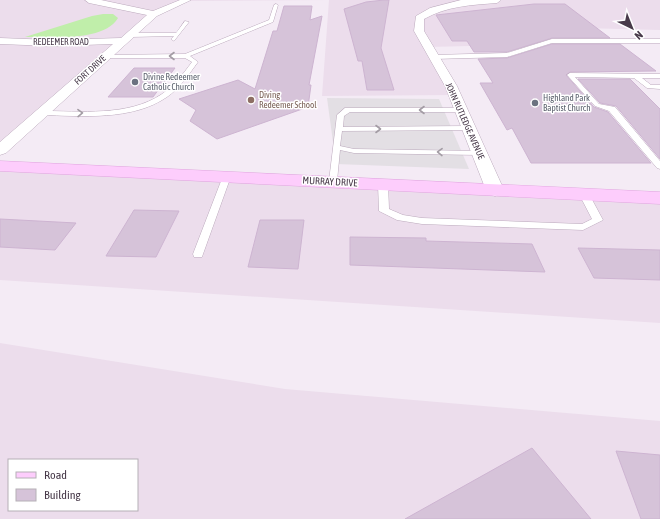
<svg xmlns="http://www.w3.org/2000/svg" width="660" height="519" viewBox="0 0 660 519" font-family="'Asap Condensed',sans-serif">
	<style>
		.residential { fill: #ecddec; fill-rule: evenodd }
		.parking { fill: #e3dfe4 }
		.water { fill: #c0eeaa }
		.building { fill: #d6c3d9; stroke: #cdb4d1 }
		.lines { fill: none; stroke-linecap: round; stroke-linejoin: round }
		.lane-casing { stroke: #bcaabd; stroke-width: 1 }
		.street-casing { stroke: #bcaabd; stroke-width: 1 }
		.secondary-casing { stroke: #dfa5de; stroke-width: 1 }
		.lane { fill: #fff; fill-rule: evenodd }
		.street { fill: #fff; fill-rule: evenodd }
		.secondary { fill: #fdcdfc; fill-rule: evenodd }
		.oneway { stroke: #a39ca4 }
		.worship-dot { fill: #6b7280; stroke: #fff; stroke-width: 1.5 }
		.education-dot { fill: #8d6e63; stroke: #fff; stroke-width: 1.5 }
		.labels { text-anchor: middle; stroke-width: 3; stroke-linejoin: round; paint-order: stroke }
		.far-street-label { font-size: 9px; fill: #473949; stroke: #fff }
		.far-worship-label { font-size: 9px; fill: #5b616d; stroke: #fff; text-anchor: start }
		.far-education-label { font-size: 9px; fill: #785e54; stroke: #fff; text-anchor: start }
		.street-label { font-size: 10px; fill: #473949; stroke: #fff }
	</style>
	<rect width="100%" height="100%" fill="#f4ebf5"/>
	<path class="residential" d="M0 0H660V30L582 28 513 45 428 47 454 95 322 96 329 0 184 1 154 14 0 150Z
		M0 166 660 198V323L0 280Z
		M0 343 285 389 660 421V519H0ZM9 460H137V510H9Z"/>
	<path class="parking" d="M327 98 439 99 469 169 336 164Z"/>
	<path class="water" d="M103 14H113L118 18C104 42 50 37 25 37L92 16Z"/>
	<path class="building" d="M384 0H389L381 48 394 90H367L362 61H358L344 9 366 2Z
		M534 4H565L610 38H552L507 52H474L467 41H452L436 15Z
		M284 6H312L310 20 322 16 309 85H311L308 107 217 139 190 121 196 110 179 99 238 80 255 89 273 31H277Z
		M552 44H620L656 71 570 72 566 75 594 107 608 112 651 163H531L512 128 507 130 480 83H493L478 59 507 58Z
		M134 68H175L153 97H108Z
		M578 79H630L660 109V159L616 106 600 103Z
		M134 210 179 211 156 257 106 256Z
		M0 219 76 223 55 250 0 247Z
		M260 220H304L298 269 248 267Z
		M350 237 426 238V241L532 244 545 272 350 265Z
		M578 248 660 250V280L594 278Z
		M532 448 591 519H405Z
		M616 451 660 455V519H641Z"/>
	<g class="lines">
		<g class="lane-casing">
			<path id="lane" d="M276 4 278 5 273 22 190 56 198 62C189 74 180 88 167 97 132 121 82 116 41 115L37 113 41 111C80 111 128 117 162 94 174 86 183 74 192 62L185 58H105L103 55 185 54 269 20 274 5Z
				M185 21 189 22 174 41 171 39 174 36 130 37 127 35 130 33H176Z
				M552 39H660V43H552L507 57 433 59 430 57 433 55 507 53Z
				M570 73 660 74V78H642L651 85H660V89L647 88 634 78 575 77 599 104 615 107 660 161V169L657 168 609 111 595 106 568 76 567 75Z
				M345 108H461L465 110 461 112H350L344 116 343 127 468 126 472 128 468 130 342 131 340 146 354 149 479 151 483 153 479 155 354 153 340 150 337 181 336 183H330L329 181 337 115Z
				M227 173 231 176 203 254 202 257H194L193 254 223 176Z
				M383 181 388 184 389 209 403 215 422 218 582 224 592 219 579 194 584 191 589 194 603 220 583 230 422 224 397 220 379 211 378 184Z"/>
		</g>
		<g class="street-casing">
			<path id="street" d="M85 0H101L153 11 180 0H191L157 16 6 153 0 155V142L113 44 52 46 0 44V38L52 40 121 38 147 15 89 3Z
				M461 0H501L497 3C471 5 447 6 424 19V31L457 86 504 190 501 194 495 196 489 194 486 190 445 86 414 31 416 16 430 8Z"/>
		</g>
		<g class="secondary-casing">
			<path id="secondary" d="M0 161 660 192V204L0 171Z"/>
		</g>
		<use href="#lane" class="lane"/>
		<use href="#street" class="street"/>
		<use href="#secondary" class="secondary"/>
	</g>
	<defs><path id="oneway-chevron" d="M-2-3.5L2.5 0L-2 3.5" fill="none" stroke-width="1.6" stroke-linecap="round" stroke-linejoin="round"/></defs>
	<g class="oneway">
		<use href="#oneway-chevron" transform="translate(172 56) rotate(180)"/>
		<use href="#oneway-chevron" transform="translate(422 110) rotate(-180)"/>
		<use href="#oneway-chevron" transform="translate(80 113) rotate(-1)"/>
		<use href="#oneway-chevron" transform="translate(378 129)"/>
		<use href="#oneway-chevron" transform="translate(440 152) rotate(-179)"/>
	</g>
	<g class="worship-dot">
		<circle cx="135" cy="82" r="4"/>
		<circle cx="535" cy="103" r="4"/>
	</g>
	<circle class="education-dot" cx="251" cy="100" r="4"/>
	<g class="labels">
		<g class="far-street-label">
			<text x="61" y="45">REDEEMER ROAD</text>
			<text transform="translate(90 70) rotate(-42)" y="3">FORT DRIVE</text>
			<text transform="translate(465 121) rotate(66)" y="3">JOHN RUTLEDGE AVENUE</text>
		</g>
		<g class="far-worship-label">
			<text x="143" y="80">Divine Redeemer<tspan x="143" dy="10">Catholic Church</tspan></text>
			<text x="543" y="101">Highland Park<tspan x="543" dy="10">Baptist Church</tspan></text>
		</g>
		<g class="far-education-label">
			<text x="259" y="98">Diving<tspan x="259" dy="10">Redeemer School</tspan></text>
		</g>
		<g class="street-label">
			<text transform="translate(330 181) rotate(3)" y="4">MURRAY DRIVE</text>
		</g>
	</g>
	<rect x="8" y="459" width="130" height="52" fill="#ffffff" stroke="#b5b0b6"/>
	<rect x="16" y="472" width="20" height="6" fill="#fdcdfc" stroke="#b5b0b6"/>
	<text x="44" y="479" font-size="12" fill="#473949">Road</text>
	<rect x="16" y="489" width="20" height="12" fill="#d6c3d9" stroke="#b5b0b6"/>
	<text x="44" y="499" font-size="12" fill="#473949">Building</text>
	<g transform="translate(632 28) rotate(137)" stroke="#ffffff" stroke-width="3" paint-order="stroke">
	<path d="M0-3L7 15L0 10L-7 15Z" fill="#473949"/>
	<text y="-6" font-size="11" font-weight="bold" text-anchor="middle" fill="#473949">N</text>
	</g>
</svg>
